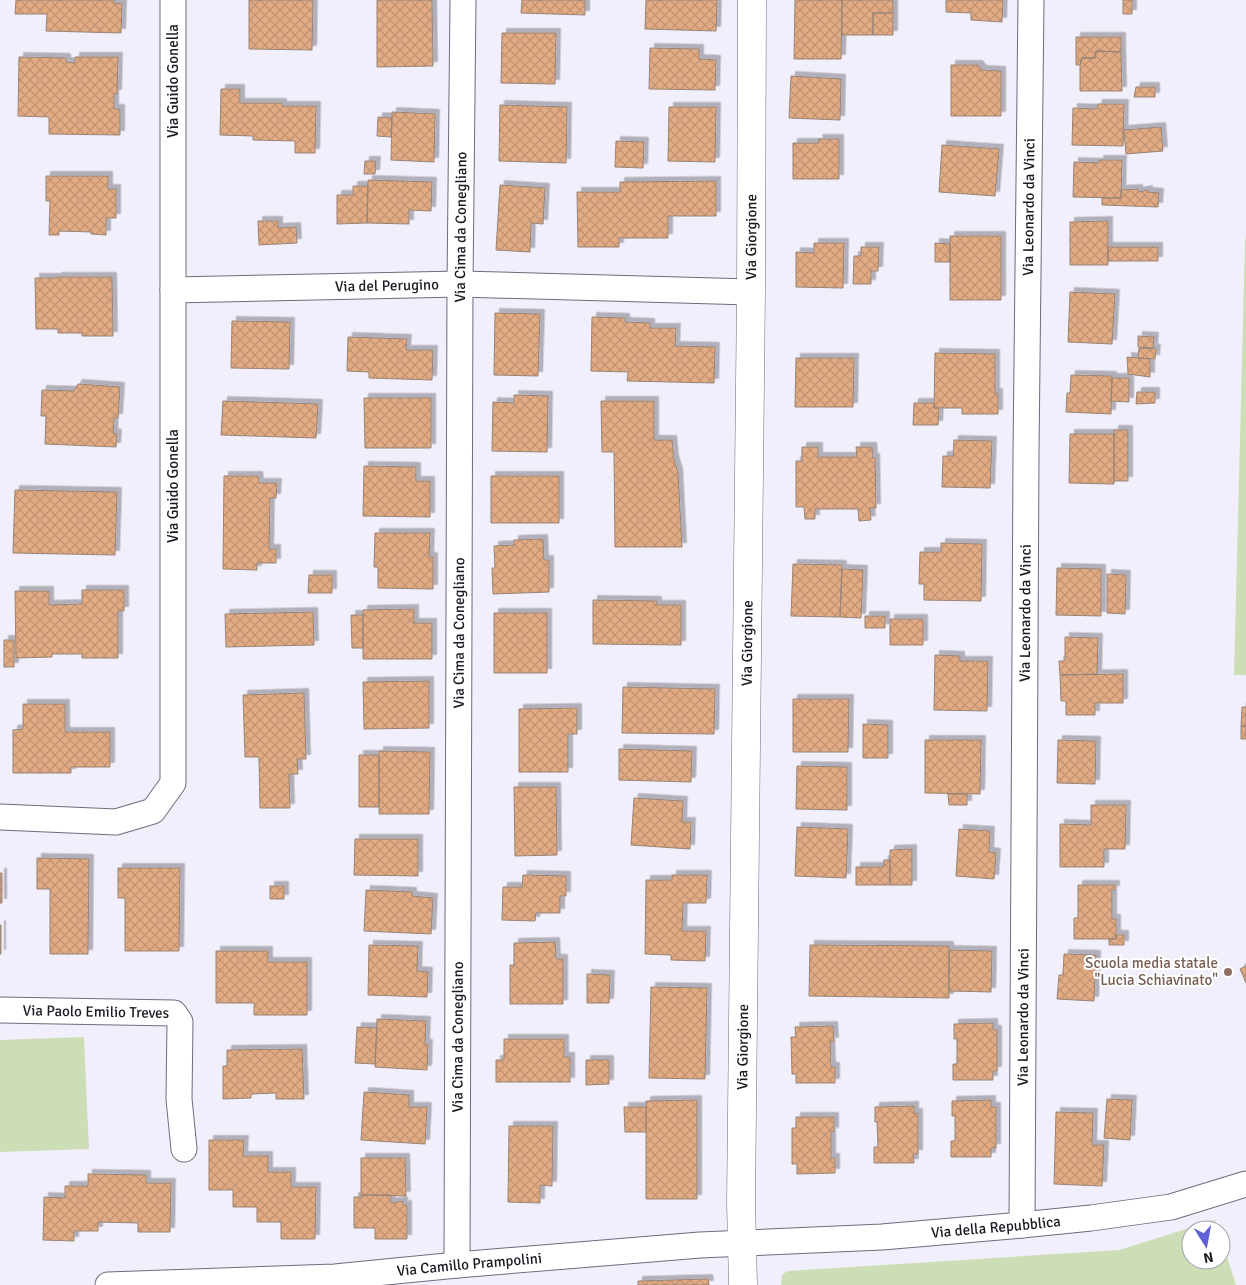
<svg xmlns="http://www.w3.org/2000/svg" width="1246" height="1285" viewBox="0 0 1246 1285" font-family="Signika,sans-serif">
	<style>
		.green { fill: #cddeb6 }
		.building { fill: url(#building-cross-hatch); stroke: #978476; filter: url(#shadow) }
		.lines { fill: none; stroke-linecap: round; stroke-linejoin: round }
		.minor-casing { stroke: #6f6a7d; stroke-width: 27 }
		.major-casing { stroke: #6f6a7d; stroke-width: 29 }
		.minor { stroke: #fff; stroke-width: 25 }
		.major { stroke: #fff; stroke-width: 28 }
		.education-dot { fill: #8d6e63; stroke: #fff; stroke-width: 2 }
		.labels { text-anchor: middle; stroke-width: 4; stroke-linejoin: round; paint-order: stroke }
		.street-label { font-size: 15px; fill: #1b1921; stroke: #fff }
		.education-label { font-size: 15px; fill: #785e54; stroke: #fff; text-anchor: end }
	</style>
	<defs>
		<pattern id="building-cross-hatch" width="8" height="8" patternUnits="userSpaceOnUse" patternTransform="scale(1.25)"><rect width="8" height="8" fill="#e2ab84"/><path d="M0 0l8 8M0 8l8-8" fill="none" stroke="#c19372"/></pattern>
		<filter id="shadow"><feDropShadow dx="4.5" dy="-4.5" stdDeviation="0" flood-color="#0004"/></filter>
	</defs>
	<rect width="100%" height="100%" fill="#f2effc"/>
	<path class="green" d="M1246 235V675H1234L1245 242Z
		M84 1037 89 1149 0 1152V1040Z
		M1215 1220 1218 1230H1191V1260H1221V1238L1236 1285H781L782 1275 787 1271 1119 1250Z"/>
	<path class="building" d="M16 0H114V3L122 4 121 33 46 31 47 14H15Z
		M249 0H313L312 50 249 49Z
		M377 0H432L433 66 377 67Z
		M522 0H585V15L521 13Z
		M646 0H717L716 31 645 29Z
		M795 0H842L841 59H794Z
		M842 0H893V13H873V35H842Z
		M946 0H1003L1002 22 971 20V13L946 12Z
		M1123 0H1132V14H1123Z
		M873 13H893V35H873Z
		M502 33H556L555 84 501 83Z
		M1076 37H1121V52L1096 51 1095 58H1082L1080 65H1076Z
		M650 48 699 49V59L716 60 715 90 649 89Z
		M1096 51 1121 52 1122 91H1080V65L1082 58H1095Z
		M19 57 66 58V62L75 63V57H118L117 94H114V109H120V135L49 134V117L18 116Z
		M951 65H978L982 70 1001 71V116H951Z
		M791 76 841 79 840 120 789 118Z
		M1136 87H1155V97H1134Z
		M221 89H240V103H282V106H316L315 153H295V141L253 140V136L220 135Z
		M1098 104H1124L1123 146 1072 145 1073 108 1097 109Z
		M500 105 567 107 566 163 499 161Z
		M669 107H716L715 162 668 161Z
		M392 112 435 114 434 162 391 160Z
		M378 117 392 118 391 137 377 136Z
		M1161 127 1163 151 1126 154 1124 130Z
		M818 139H839V179H793V143H819Z
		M616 141 644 142 643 168 615 167Z
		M942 145 999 149 995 196 939 192Z
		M1099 160H1122L1121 198 1073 197 1074 162 1099 163Z
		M365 161H376L375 174H364Z
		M46 176H108V189H116V218H106V235L91 234V232L59 231V235H49L50 201H46Z
		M368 180 432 182 431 211 409 210V224L367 223Z
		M716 181V216H668V238H619V247H578L577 192H620V182Z
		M500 185 545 188 543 224 531 223 530 252 496 250Z
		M353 186H368L367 223 337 224V195H353Z
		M1138 189V192L1148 190V192L1159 193 1158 207 1102 205V198H1121V190Z
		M258 221H278V228L296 227 297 243 259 245Z
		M1108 221V265H1070V222Z
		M950 236H1001V300H950Z
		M814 243H844L843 288 796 287V252L814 253Z
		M935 243 950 244V262H935Z
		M861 247H879L878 271H871V284H853L854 256H861Z
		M1108 247H1158V261H1108Z
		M57 277H112L113 336H82V333H58V329H36L35 278H57Z
		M1070 292 1115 294 1112 344 1068 342Z
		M495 313 540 314 538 376 494 375Z
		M592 317 625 318V322L650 323V328H676L675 346 715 347 714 383 627 381 628 372 591 371Z
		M232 321 290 322 289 369 231 368Z
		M1138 336 1154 337 1153 348 1138 347Z
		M348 337 407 339 406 350H433L432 380 369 378V372L347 371Z
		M1139 348 1156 349 1155 359 1138 358Z
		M935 353 995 354V393H998V414H962V408H934Z
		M1127 357 1150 359V377L1128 374Z
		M796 358H854L853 407H795Z
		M1071 375 1112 376 1111 414 1066 412 1067 393H1070Z
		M1112 378H1129V402L1111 401Z
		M78 384 120 387 118 418H114L113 433 117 434 116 447 45 444 46 416H41L42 390 74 391Z
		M1137 392H1155V403L1136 404Z
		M514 395 548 396 547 452 492 451 493 402 514 403Z
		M364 398H431V448H365Z
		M223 401 318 404 316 438 221 435Z
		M601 401H654V440H672L674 460 678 473 682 547H615L614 452H602Z
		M914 403H934V408H939L938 425H913Z
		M1114 430H1128V481H1114Z
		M1070 434H1114V484L1069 483Z
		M954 440 992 441 990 488 942 487 943 456H953Z
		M802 447H818V457H857L856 447H872L873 458H875L876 508H870L871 520 859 521 858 509H815V519H805L804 507H796V461H802Z
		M364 466 416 467V481H430V517L363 516Z
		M224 476H258L259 483H277L276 498H270L269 549H276V563H257V570L223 569Z
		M491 476H559V523H491Z
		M15 490 117 492 115 555 13 553Z
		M375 533H430L429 557H433V589L378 588V567H374Z
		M543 539 544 560H549V592L493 594 492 568H495L494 546 514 545V540Z
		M941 543 982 544 981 601 924 600V584H919L920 552H941Z
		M793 564 842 565 840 617 791 616Z
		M1057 568 1101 569V616L1056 615Z
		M842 569 863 570 861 618 840 617Z
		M1107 574 1126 575 1125 614 1107 613Z
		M309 575H332V593H308Z
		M82 590H124V611H118V658H82V654H52V657L16 658 15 591H49V605L82 604Z
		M593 600 657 601V605H681V645L593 644Z
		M414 609V623H432V659H363V610Z
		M313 612 314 645 226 647 225 614Z
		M494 613H547V673H494Z
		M351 615H363V648H352Z
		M865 616H885V628H865Z
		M890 619H923V645H890Z
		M1065 637 1098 638 1097 674 1060 675 1059 661H1065Z
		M4 640H14V667H4Z
		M935 655 960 656V661H988L987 711 934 710Z
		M1123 674V703H1095V715H1066V701H1061L1060 675Z
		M429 681V728L364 729 363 682Z
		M623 687 715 689 714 734 622 733Z
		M304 693 306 759H297L298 774H289L290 808H260L259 757H245L243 695Z
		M793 699H849L848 752H793Z
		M23 704H65V732H110V767H71V773H13V730L23 729Z
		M1242 707H1246V726H1241Z
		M577 708V734H568V772H519V709Z
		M863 724 888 725V758H863Z
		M1241 726H1246V739H1241Z
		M925 740H981L980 794 925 793Z
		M1058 740 1096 741 1095 784 1057 783Z
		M619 749 692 751 691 782 619 780Z
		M379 751 430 752 429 814H379Z
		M359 755H379V807H359Z
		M797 766 847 767V810L796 809Z
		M514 787H556L557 855 515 856Z
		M948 794H967V805H949Z
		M634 798 683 801 682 822H691L690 849 631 845Z
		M1091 805H1126L1125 849H1104V867H1060V824L1091 825Z
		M797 827 848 829 846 878 795 876Z
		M959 829 990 831 989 852 996 853 994 879 956 876Z
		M355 839H418V876L354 875Z
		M912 849V885H890V850Z
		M37 858 89 859 88 954H50V889H37Z
		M884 860H890V885H856V867H883Z
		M118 868H180L179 951H125V898H118Z
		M0 873H2V903H0Z
		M523 875 566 876V896H560V913H536L535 921 502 920 503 887H522Z
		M672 875H707L706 903H683L682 931H706L705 961 671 960V955L645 954 646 880H672Z
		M1078 885H1115V890H1112V919H1116V939H1074V918H1078Z
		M270 886H284V899H270Z
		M366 890 412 892V896L433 898 431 934 364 931Z
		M0 925H1V954H0Z
		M1116 935H1124V945H1109V939H1116Z
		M555 942 556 959H563V1004H510V965H514V943Z
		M369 945 418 946 417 971 428 972 427 997 368 995Z
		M810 945 949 946V998L809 996Z
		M949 950 992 951 991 992 949 991Z
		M216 951H268V962H307V1015H254V1003H216Z
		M1064 954 1096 955 1094 1001 1057 999 1059 975H1063Z
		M1246 966V983L1240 969Z
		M587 974 610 975 609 1003H587Z
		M651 987 707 988 705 1079 649 1078Z
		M377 1019 426 1021 425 1044H428L427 1070 375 1067Z
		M993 1023V1030H997V1071H993V1080H953V1064H957V1039H954V1024Z
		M833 1026 834 1042 830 1041 831 1067H835V1083H796V1074H792L791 1037H796L795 1027Z
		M357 1027 377 1028 375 1064 355 1063Z
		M504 1039H564V1057H570V1082H496V1060H504Z
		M302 1049 304 1099H276V1093L251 1094V1098L223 1099V1066H227V1050Z
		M586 1060H609V1084L586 1085Z
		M364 1092 409 1095V1107H427L425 1144 361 1140Z
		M1107 1099 1132 1100 1130 1140 1104 1138Z
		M697 1100V1199H646V1101Z
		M991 1100V1107H996V1148H991V1157H951V1141H955V1116H952V1101Z
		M914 1106V1113H918V1154H913L914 1163H874V1147H878L877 1122H875V1107Z
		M624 1107H646V1132H625Z
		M1056 1112 1093 1113 1092 1145H1104L1102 1186 1054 1184Z
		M796 1117H834V1132L831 1131V1158H835V1173L797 1174V1164H792V1128H796Z
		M509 1126H553L552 1186 540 1185V1203L508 1202Z
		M209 1140H244L243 1156H268V1172H291V1187H316L315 1239H281V1222H257V1207H233V1190H209Z
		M361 1158H405L406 1196 361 1195Z
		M88 1174 146 1175V1183H171L170 1232H138V1223L98 1222V1231H74V1241L43 1240 44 1197 65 1198V1186H88Z
		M361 1195H391V1203L403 1201V1205H407V1239H375V1228H354V1197H361Z
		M708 1279 709 1285H638V1281Z"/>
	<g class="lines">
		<g class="minor-casing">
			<g id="minor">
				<path id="s1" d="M173 290 460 284 751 292"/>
				<path d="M0 817 116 822 153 811 173 783V0"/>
				<path id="s2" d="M0 1010 174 1013 180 1022 179 1099 184 1149"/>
				<path id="s3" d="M1022 1225 1026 453 1031 0"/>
				<path id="s4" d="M457 1265 460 284 463 0"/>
				<path id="s5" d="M108 1285 335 1277 457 1265 700 1245 882 1237 1022 1225 1091 1218 1171 1207 1246 1184"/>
			</g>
		</g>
		<g class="major-casing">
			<g id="major">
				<path id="s6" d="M743 1285 741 1202 751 292 752 0"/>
			</g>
		</g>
		<use href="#minor" class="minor"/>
		<use href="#major" class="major"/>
	</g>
	<circle class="education-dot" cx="1228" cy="972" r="5"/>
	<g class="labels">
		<g class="street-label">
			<text transform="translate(173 81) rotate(-90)" y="5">Via Guido Gonella</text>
			<text dy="5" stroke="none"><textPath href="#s3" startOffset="1018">Via Leonardo da Vinci</textPath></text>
			<text dy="5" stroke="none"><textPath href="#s4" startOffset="1038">Via Cima da Conegliano</textPath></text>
			<text dy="5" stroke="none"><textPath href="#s6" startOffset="1048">Via Giorgione</textPath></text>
			<text dy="5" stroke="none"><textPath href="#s1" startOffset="214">Via del Perugino</textPath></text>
			<text transform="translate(173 486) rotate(-90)" y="5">Via Guido Gonella</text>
			<text dy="5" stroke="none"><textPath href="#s3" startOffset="612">Via Leonardo da Vinci</textPath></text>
			<text dy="5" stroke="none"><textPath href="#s4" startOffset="632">Via Cima da Conegliano</textPath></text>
			<text dy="5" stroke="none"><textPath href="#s6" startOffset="642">Via Giorgione</textPath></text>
			<text dy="5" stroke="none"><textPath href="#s2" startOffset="96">Via Paolo Emilio Treves</textPath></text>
			<text dy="5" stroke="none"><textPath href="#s3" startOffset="208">Via Leonardo da Vinci</textPath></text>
			<text dy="5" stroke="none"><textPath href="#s4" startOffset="228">Via Cima da Conegliano</textPath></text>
			<text dy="5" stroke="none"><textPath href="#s6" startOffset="238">Via Giorgione</textPath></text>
			<text dy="5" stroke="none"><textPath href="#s5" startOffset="890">Via della Repubblica</textPath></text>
			<text dy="5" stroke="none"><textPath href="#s5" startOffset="362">Via Camillo Prampolini</textPath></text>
		</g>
		<g class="education-label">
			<text x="1218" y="968">Scuola media statale<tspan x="1218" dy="17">"Lucia Schiavinato"</tspan></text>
		</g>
	</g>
	<g transform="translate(1206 1245) rotate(169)"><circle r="24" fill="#ffffff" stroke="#a4a3a6"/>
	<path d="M0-4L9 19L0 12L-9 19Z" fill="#5d60d8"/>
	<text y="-8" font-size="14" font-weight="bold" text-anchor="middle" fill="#1b1921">N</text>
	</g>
</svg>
